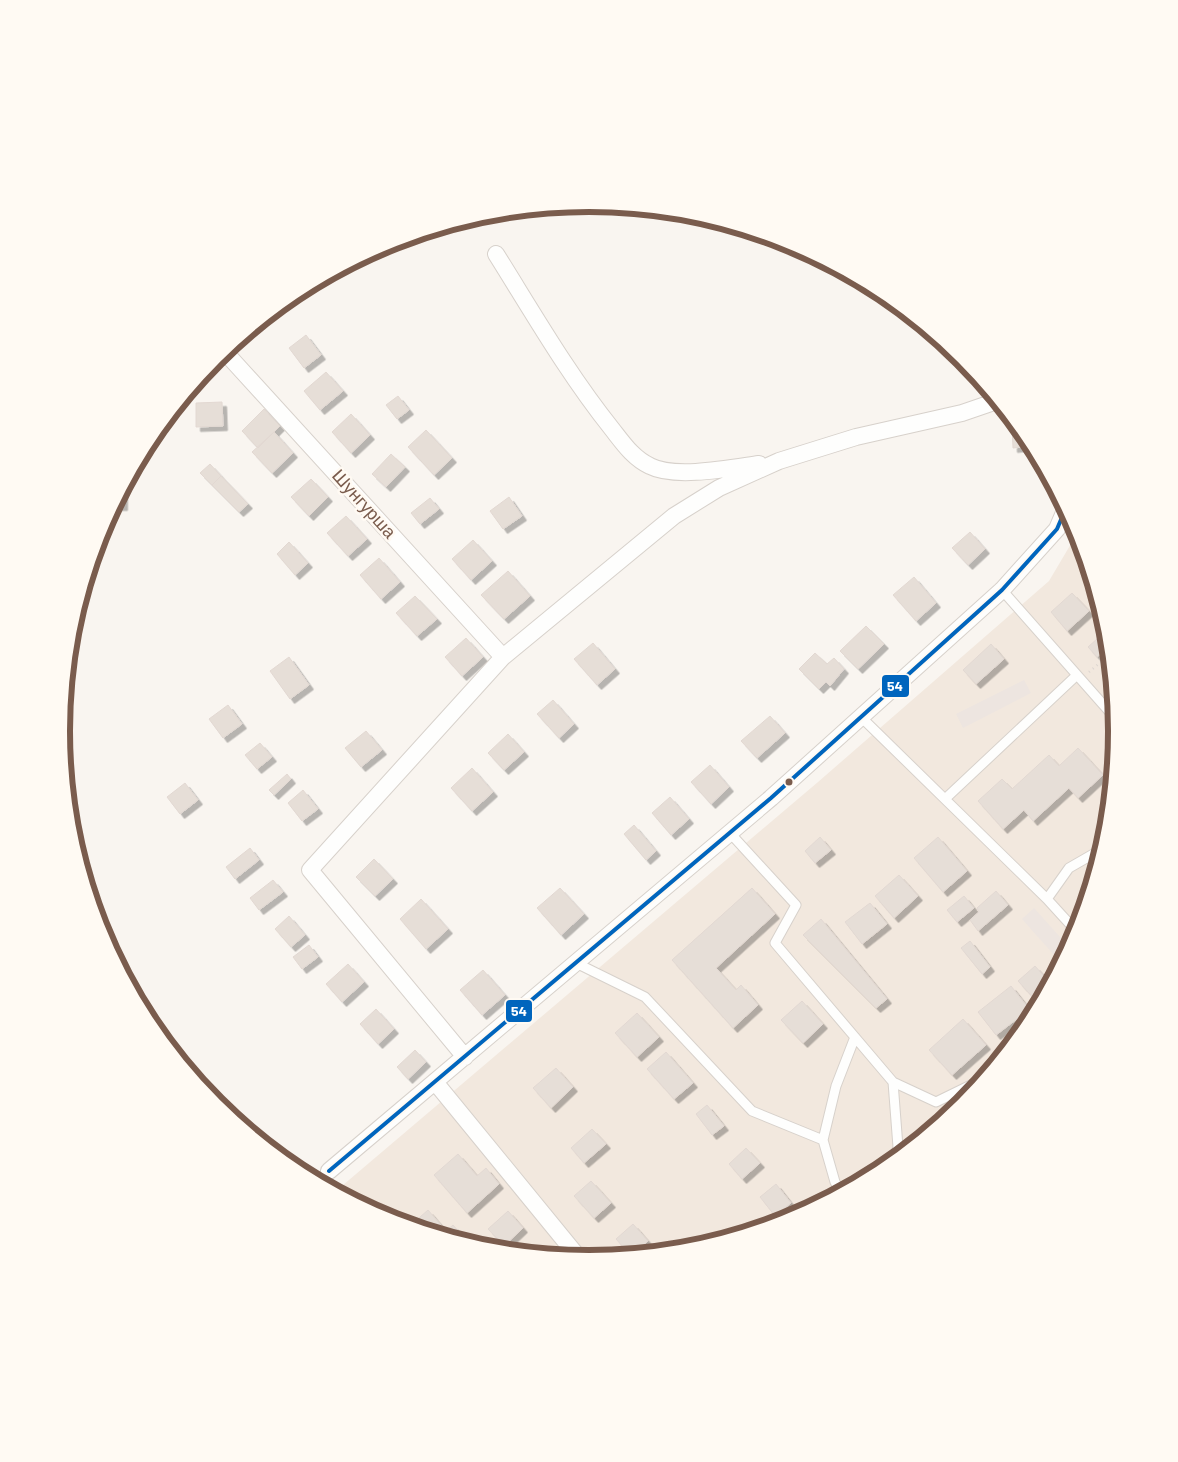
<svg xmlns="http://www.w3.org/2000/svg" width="1178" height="1462" viewBox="0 0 1178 1462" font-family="Barlow,sans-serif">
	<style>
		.residential { fill: #f2e8de }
		.industrial { fill: #ede5e0 }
		.building { fill: #e6ded7; stroke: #e2d8d2; filter: url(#shadow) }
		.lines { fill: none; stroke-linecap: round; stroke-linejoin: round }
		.service-casing { stroke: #d7d1cb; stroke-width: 11 }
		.minor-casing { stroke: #d7d1cb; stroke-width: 18 }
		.path { stroke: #dcd5d0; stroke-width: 2.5; stroke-dasharray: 1 4; stroke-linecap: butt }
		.service { stroke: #fefefd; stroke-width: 9 }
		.minor { stroke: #fefefd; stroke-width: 16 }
		.bus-1-casing { stroke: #fffaf3; stroke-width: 8 }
		.bus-1 { stroke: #0065bd; stroke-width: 4 }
		.bus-dot { fill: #7a5c4d; stroke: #fffaf3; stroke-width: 2 }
		.labels { text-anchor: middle; stroke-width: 5; stroke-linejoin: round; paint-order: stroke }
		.street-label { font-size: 18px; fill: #7a5c4d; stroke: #fffaf3 }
		.rim { fill: none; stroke: #7a5c4d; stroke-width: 6 }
		.line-badge { stroke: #fffaf3; stroke-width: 2 }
		.badge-label { font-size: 14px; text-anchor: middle; font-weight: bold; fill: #fff }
	</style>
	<defs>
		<filter id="shadow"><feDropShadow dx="4.5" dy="4.5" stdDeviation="0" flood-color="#0004"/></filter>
	</defs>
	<rect width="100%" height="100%" fill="#f9f5f0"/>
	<path class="residential" d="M1078 532 1107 628 1117 731 1107 834 1076 933 1028 1024 962 1104 882 1170 791 1219 692 1249 589 1259 486 1249 387 1218 336 1191 818 782 1049 581Z"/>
	<path class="industrial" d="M1024 680 1031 693 963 728 956 714Z
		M1034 908 1069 947 1061 963 1022 919Z"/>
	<path class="building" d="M306 335 321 355 304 368 289 348Z
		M326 372 343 391 320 410 304 391Z
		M398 396 409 410 397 419 386 405Z
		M222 402 223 426 196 427V403Z
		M264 409 280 426 258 448 242 431Z
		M351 414 370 435 351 453 332 432Z
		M1012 426H1018L1032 446 1013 448Z
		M426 430 452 458 434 475 408 447Z
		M274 432 293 453 272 473 252 452Z
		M391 454 405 467 386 487 372 474Z
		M210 464 221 476 212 485 200 473Z
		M221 476 248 504 239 512 212 485Z
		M311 479 328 497 309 516 291 497Z
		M123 488V506H114Z
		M509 497 522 516 503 529 490 511Z
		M430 498 439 509 420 524 411 513Z
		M346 516 367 539 348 556 327 533Z
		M970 532 985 549 968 565 952 548Z
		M473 540 492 561 471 580 452 559Z
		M289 542 308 563 295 575 277 554Z
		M379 558 400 582 381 599 360 575Z
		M508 571 530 596 504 619 481 595Z
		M914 577 936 603 916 621 893 595Z
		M1072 593 1089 611 1067 631 1051 612Z
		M415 596 437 619 417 636 396 613Z
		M866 626 884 644 858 669 840 651Z
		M1107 630 1108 647 1097 657 1088 647Z
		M466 638 483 657 462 676 445 657Z
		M593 643 615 669 597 685 574 659Z
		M991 644 1004 659 976 684 963 670Z
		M815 653 827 664 834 658 844 669 830 686 826 682 819 689 799 669Z
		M289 657 309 685 290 699 270 671Z
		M553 700 574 724 559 738 537 714Z
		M228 705 242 724 223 738 209 719Z
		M770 716 785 733 757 758 741 741Z
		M366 731 382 750 361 767 345 748Z
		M508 734 524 752 504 770 488 753Z
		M260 743 272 757 257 769 245 755Z
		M1078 748 1103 775 1078 798 1069 788 1033 821 1024 810 1003 829 978 801 1002 779 1012 789 1049 755 1059 766Z
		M710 765 729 787 711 804 691 782Z
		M472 768 493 792 472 811 451 788Z
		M287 774 291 779 274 795 269 790Z
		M185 783 198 800 180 814 167 797Z
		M303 790 318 809 302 821 288 803Z
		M670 797 689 819 671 835 652 813Z
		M634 825 656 851 646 860 624 834Z
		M820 837 831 850 815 863 805 851Z
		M938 837 967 871 943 892 914 858Z
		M250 848 259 860 235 879 226 867Z
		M374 859 393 879 375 896 356 877Z
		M899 875 918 896 894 918 875 896Z
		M273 880 283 892 259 910 250 898Z
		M560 888 584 914 561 935 537 908Z
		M752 888 775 914 716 968 736 990 741 985 758 1005 733 1028 672 960Z
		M996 891 1008 905 978 931 970 920 979 912 977 908Z
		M964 896 974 908 957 922 947 910Z
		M421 899 448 929 426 949 400 919Z
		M870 903 887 924 862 944 845 922Z
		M289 916 305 935 291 947 275 929Z
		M821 919 887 999 876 1008 803 935Z
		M970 941 990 967 982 974 961 948Z
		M309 945 318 957 302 969 293 957Z
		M348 964 364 982 342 1002 326 984Z
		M1035 966 1050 983 1037 1002 1018 981Z
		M483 970 505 995 482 1015 460 990Z
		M1011 986 1033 1014 1022 1026 1017 1019 996 1035 978 1012Z
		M802 1001 823 1024 803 1043 781 1020Z
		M376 1009 394 1029 378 1044 360 1024Z
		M637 1013 659 1037 637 1057 615 1033Z
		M963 1019 986 1045 952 1075 929 1050Z
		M415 1050 426 1062 408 1079 397 1067Z
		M666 1052 693 1083 674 1099 647 1069Z
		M556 1068 573 1087 551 1108 533 1088Z
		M707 1105 724 1126 712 1135 696 1114Z
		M592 1129 606 1144 584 1163 571 1148Z
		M746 1148 760 1163 742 1179 729 1164Z
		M458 1154 477 1176 486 1168 499 1184 467 1213 434 1175Z
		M591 1181 611 1203 594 1218 574 1196Z
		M776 1184 791 1203 775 1216 760 1197Z
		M428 1210 446 1231 453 1225 466 1240 464 1242 414 1227 412 1224Z
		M508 1211 523 1228 504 1246 488 1229Z
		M633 1224 648 1241 634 1254 630 1255 616 1239Z"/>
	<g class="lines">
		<g class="service-casing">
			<path id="service" d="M1002 590 1115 718
				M861 717 1047 899
				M945 799 1077 675
				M730 833 796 905 775 943 893 1082 936 1102 977 1082 987 1074
				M1077 932 1047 899 1069 868 1102 849
				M576 963 645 997 752 1111 823 1140
				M893 1082 898 1147 893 1161
				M841 1192 835 1182 823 1140 836 1086 855 1037"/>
		</g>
		<g class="minor-casing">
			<path id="minor" d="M496 254C533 313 568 374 612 429 623 443 633 458 650 466 675 479 731 468 759 464
				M224 351 503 657
				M465 1057 310 870 503 657 674 516 719 488 779 461 856 437 962 413 997 401
				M435 1082 579 1258
				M329 1171 771 798 1002 590 1057 529 1066 508"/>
		</g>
		<path class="path" d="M1089 672 1109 655"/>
		<use href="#service" class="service"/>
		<use href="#minor" class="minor"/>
		<g class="bus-1-casing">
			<path id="bus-1" d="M329 1171 771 798 1002 590 1057 529 1066 508"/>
		</g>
		<use href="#bus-1" class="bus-1"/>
	</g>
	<circle class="bus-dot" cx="789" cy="782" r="4.5"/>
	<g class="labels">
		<g class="street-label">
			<text transform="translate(364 504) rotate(48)" y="6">Шунгурша</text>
		</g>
	</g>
	<path d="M0 0H1178V1462H0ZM70 731a519 519 0 1 1 1038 0a519 519 0 1 1-1038 0Z" fill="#fffaf3" fill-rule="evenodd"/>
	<path class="rim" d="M70 731a519 519 0 1 1 1038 0a519 519 0 1 1-1038 0Z"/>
	<g class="line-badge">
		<rect x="881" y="674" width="29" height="24" rx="5" fill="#0065bd"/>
		<rect x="505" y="999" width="28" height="24" rx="5" fill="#0065bd"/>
	</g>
	<g class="badge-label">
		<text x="895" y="691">54</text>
		<text x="519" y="1016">54</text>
	</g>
</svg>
